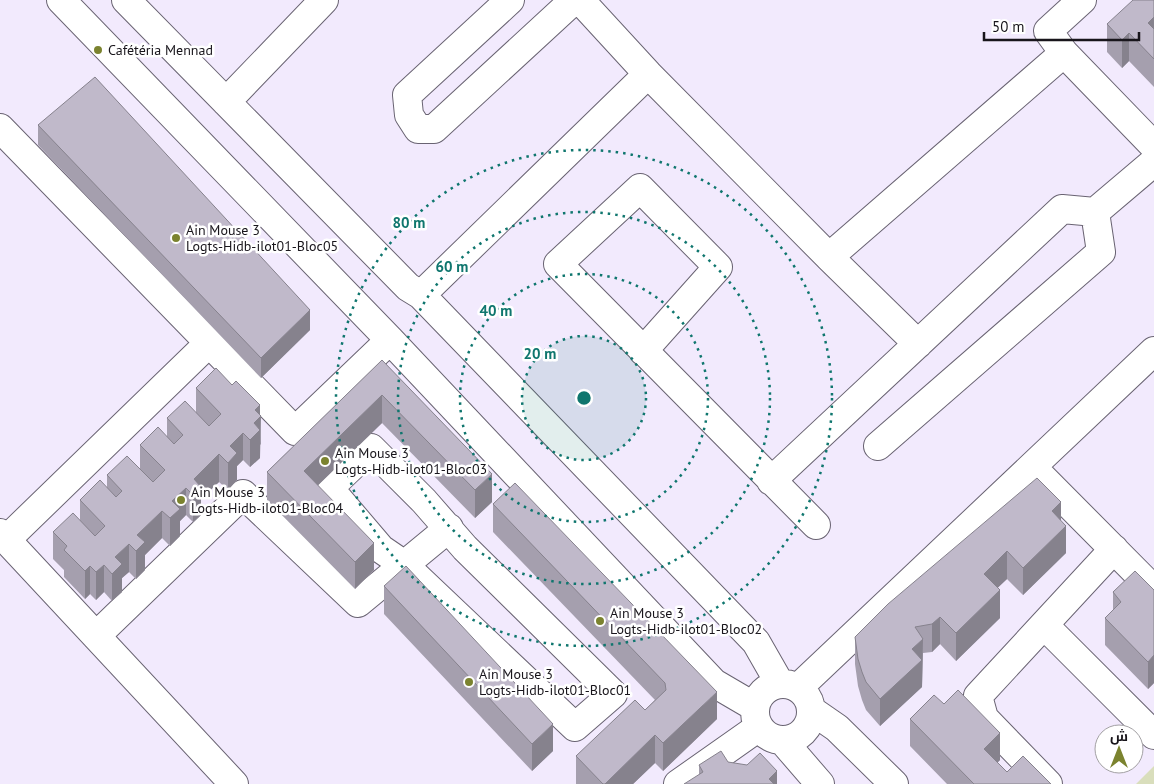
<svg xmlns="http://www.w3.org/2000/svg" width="1154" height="784" viewBox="0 0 1154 784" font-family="'PT Sans',Cairo,sans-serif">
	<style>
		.park { fill: #d9debc }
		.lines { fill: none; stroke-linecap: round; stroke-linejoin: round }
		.minor-casing { stroke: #696372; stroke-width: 30 }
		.minor { stroke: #fff; stroke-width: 28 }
		.wall { fill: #a59fae }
		.shaded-wall { fill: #86828d }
		.building { fill: #c0b9ca; stroke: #86828d }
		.ring { fill: none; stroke: #0f766e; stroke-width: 2.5; stroke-dasharray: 2.5 5 }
		.poi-dot { fill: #7b832f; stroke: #fff; stroke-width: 2 }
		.labels { text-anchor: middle; stroke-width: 5; stroke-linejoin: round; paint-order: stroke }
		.poi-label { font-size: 14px; fill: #18151b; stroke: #fff; text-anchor: start }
		.centre { fill: #0f766e; stroke: #fff; stroke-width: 2.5 }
		.ring-label { font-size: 15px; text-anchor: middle; font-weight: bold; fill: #0f766e; stroke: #fff; stroke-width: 5; stroke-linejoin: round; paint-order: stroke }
	</style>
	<rect width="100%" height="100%" fill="#f2eafd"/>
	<path class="park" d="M1154 766V784H1136Z"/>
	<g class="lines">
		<g class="minor-casing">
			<path id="minor" d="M61 0 390 340 714 683 755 707
				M126 0 408 287 421 295 756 642 780 684
				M510 0 407 95 409 115 418 129H434L574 0
				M580 0 648 74 829 257 1064 53 1154 146
				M1064 53 1048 31 1082 0
				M226 102 324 0
				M0 128 295 431 390 340
				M829 257 918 344
				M421 295 648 74
				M643 351 718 267 640 188 558 264 816 525
				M878 446 1101 252 1095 212
				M371 448 424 501 465 548 613 694 575 727 403 564 381 549 329 488Z
				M1032 467 1154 590
				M771 481 1062 209 1095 212 1154 162
				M0 533 234 784
				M6 540 209 343
				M1044 625 1154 735
				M96 636 243 494 358 603 449 528
				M755 712a28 28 0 1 1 56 0a28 28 0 1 1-56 0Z
				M798 688 1154 351
				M811 710 837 728 894 784
				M782 740 820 784
				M678 784 759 727
				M1048 784 984 718 978 696 1114 549"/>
		</g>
		<use href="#minor" class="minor"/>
	</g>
	<path class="wall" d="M1154 0V87L1129 61 1122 68 1107 52V24Z
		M38 125 310 330 261 378 38 145Z
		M382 360 492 502 475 518 382 423 318 485 374 570 355 589 267 500V472Z
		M232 385 260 416 261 444 260 445V458L250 467 243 460 237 466V480L228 490 219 482 201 499V514L193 522 186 515 180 521V536L170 546 162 538 145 555V570L136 579 129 572 122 578V592L112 601 104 592 96 600 90 594 85 599 64 577V570L53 559V532L80 520V500L107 487V475L140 469V445L167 436V418L196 413V388Z
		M493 504 717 719 663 771 655 763 633 784H576V756L645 710 655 700 493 532Z
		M1061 521 1066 553 1023 595 1007 579 997 588 1000 618 956 661 940 644 932 652 923 653 922 687 880 726 866 710 862 700 858 686 855 664V637Z
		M384 586 553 751 532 771 384 614Z
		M1154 590V683L1148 689 1105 645V618L1113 610V592Z
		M910 719 1000 760 997 763 1007 772 1051 784H947L910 746Z
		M728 762 777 784 699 775V765Z"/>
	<path class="shaded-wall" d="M1154 17V45L1148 23Z
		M1129 33V61L1122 68V40Z
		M310 310V330L261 378V358Z
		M382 395V423L304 499V471Z
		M260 405V417L261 416 260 458 250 467V440L254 423 255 410Z
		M243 433V460L237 466V480L228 490V463L230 446Z
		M219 454V482L201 499V514L193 522V495L194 479Z
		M492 474V502L475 518V490Z
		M186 488V515L180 521V536L170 546V518L172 501Z
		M1061 502V529L1052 511Z
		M162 511V538L145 555V570L136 579V551L137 535Z
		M1066 526V553L1023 595V568Z
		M374 543V570L355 589V562Z
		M129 544V572L122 578V592L112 601V574L115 557Z
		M1007 551V579L984 601V574Z
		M104 565V592L96 600V572Z
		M90 566V594L85 599V571Z
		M1000 590V618L956 661V633Z
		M940 617V644L932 652V624Z
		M923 639 922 687 880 726V699L912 649Z
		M1154 655V683L1148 689V662Z
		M717 692V719L663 771V743Z
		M553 724V751L532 771V744Z
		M1000 733V760L984 776V749Z
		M655 735V763L633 784H605Z
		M777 771V784H769V779Z"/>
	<path class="building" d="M1133 0H1154V17L1148 23 1154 29V59L1129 33 1122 40 1107 24Z
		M95 77 310 310 261 358 38 125Z
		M382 360 492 474 475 490 382 395 304 471 374 543 355 562 267 472Z
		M216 368 232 385 236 381 260 405 255 410 261 416 254 423 260 430 250 440 243 433 230 446 237 453 228 463 219 454 194 479 201 487 193 495 186 488 172 501 180 509 170 518 162 511 137 535 145 542 136 551 129 544 115 557 122 564 112 574 104 565 96 572 90 566 85 571 64 550 67 546 53 532 73 513 95 536 105 526 80 500 100 480 116 497 122 491 107 475 127 456 153 482 165 470 140 445 158 427 174 444 183 435 167 418 185 401 209 426 221 414 196 388Z
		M1037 478 1061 502 1052 511 1066 526 1023 568 1007 551 984 574 1000 590 956 633 940 617 932 624 915 627 923 639 912 649 922 660 880 699 866 682 862 672 858 659 855 637 888 604Z
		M515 483 717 692 663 743 655 735 605 784H603L576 756 635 700 645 710 666 690 665 683 493 504Z
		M406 566 553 724 532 744 384 586Z
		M1135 571 1154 590V655L1148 662 1105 618 1121 602 1113 592Z
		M958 690 1000 733 984 749 1007 772 1023 756 1051 784H974L910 719 934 695 944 704Z
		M721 751 728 762 747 765 760 753 777 771 769 779 774 784H684L703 772 699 765Z"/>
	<circle cx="584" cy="398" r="62" fill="#0f766e" fill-opacity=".12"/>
	<g class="ring">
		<circle cx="584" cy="398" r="62"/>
		<circle cx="584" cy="398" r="124"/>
		<circle cx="584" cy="398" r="186"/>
		<circle cx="584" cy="398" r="248"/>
	</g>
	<g class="poi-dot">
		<circle cx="98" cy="50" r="5"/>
		<circle cx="176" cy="238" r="5"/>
		<circle cx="325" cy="461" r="5"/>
		<circle cx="181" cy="500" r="5"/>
		<circle cx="600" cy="621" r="5"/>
		<circle cx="469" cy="682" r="5"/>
	</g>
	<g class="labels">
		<g class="poi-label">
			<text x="108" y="55">Cafétéria Mennad</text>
			<text x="186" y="235">Ain Mouse 3<tspan x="186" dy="16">Logts-Hidb-ilot01-Bloc05</tspan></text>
			<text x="335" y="458">Ain Mouse 3<tspan x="335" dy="16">Logts-Hidb-ilot01-Bloc03</tspan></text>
			<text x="191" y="497">Ain Mouse 3<tspan x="191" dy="16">Logts-Hidb-ilot01-Bloc04</tspan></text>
			<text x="610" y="618">Ain Mouse 3<tspan x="610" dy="16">Logts-Hidb-ilot01-Bloc02</tspan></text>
			<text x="479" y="679">Ain Mouse 3<tspan x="479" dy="16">Logts-Hidb-ilot01-Bloc01</tspan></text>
		</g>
	</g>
	<circle cx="584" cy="398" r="8" class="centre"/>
	<g class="ring-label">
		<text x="409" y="228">80 m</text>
		<text x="452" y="272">60 m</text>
		<text x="496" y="316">40 m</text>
		<text x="540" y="359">20 m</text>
	</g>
	<g transform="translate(1119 749)"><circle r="24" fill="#ffffff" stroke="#a3a1a4"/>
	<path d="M0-4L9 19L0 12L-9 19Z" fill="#7b832f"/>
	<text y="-8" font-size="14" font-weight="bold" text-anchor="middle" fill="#18151b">ش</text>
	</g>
	<path d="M984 32v8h155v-8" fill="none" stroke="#18151b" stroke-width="2.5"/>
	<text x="992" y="32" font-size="15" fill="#18151b" stroke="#ffffff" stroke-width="4" paint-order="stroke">50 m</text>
</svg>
